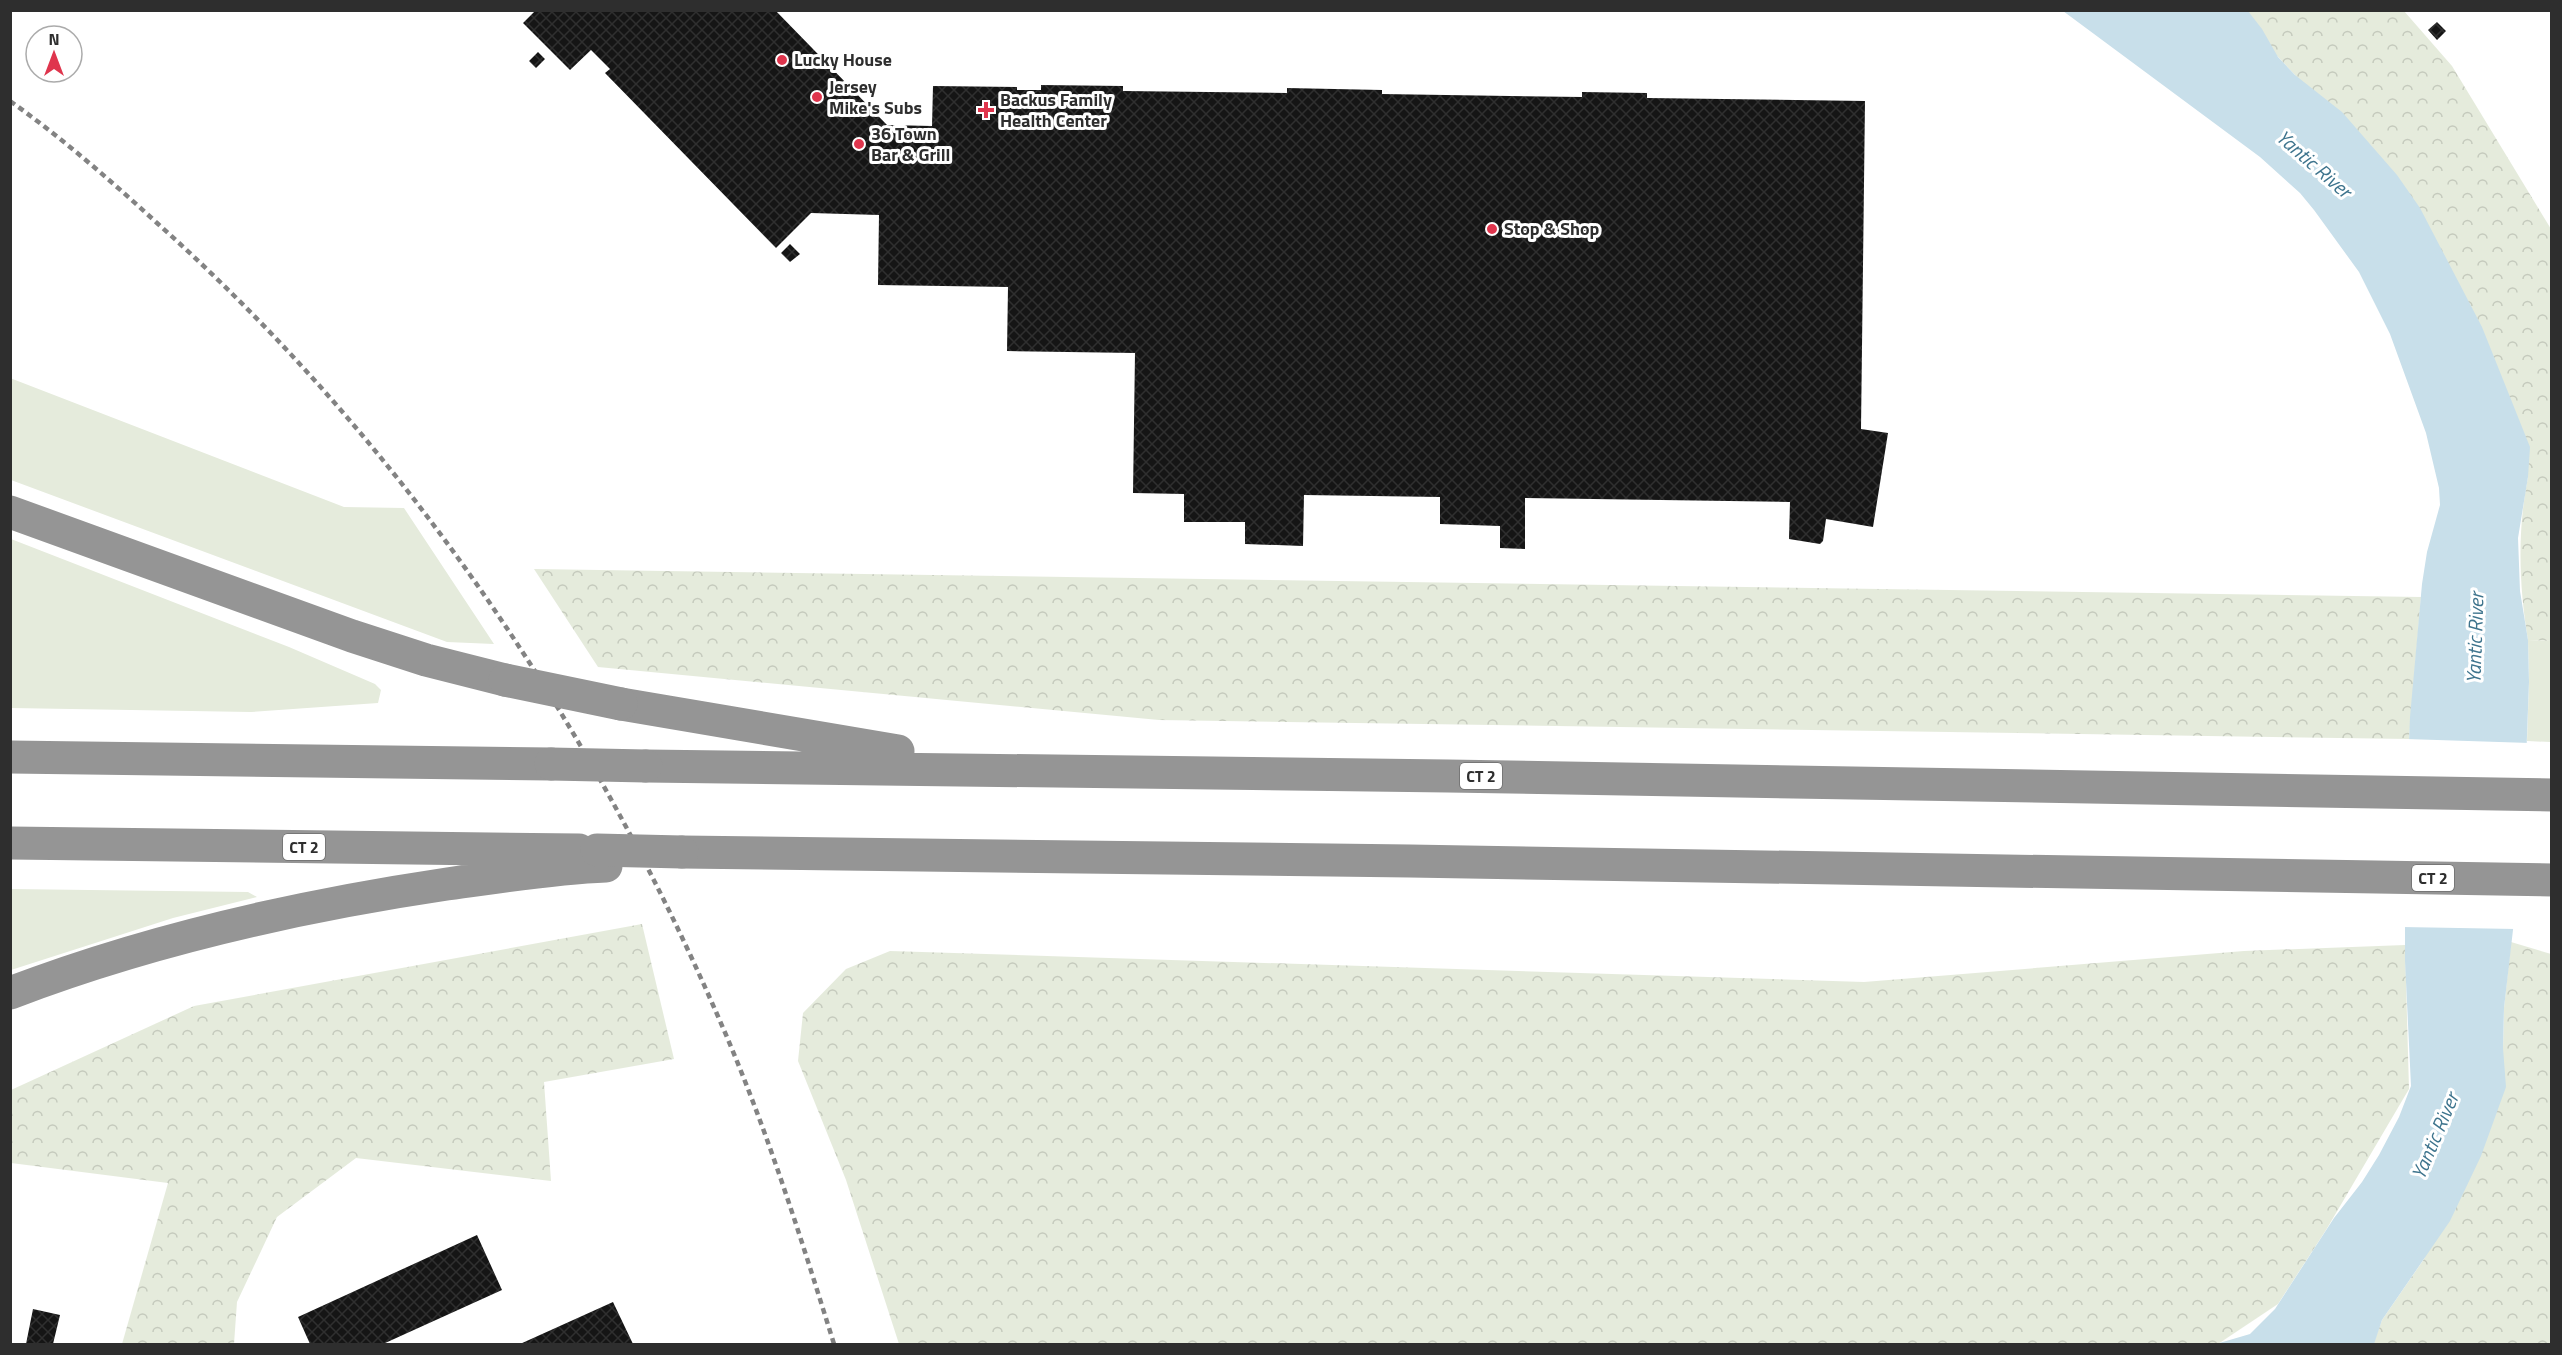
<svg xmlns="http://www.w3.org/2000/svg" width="2562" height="1355" viewBox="0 0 2562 1355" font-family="'Titillium Web',sans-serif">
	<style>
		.green { fill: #e5ebdc }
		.forest { fill: url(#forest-crowns) }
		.water { fill: #c8dfea }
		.pier { fill: #fff }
		.building { fill: url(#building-cross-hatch) }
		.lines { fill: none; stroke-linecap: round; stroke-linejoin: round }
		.highway { stroke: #959595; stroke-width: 33 }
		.rail { stroke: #838383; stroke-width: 4.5; stroke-dasharray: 6 4.5; stroke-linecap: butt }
		.highway-bridge { stroke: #959595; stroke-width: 33 }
		.poi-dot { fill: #df354d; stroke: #fff; stroke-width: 2 }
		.labels { text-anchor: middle; stroke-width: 6; stroke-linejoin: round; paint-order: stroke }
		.shield { fill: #fff; stroke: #6d6d6d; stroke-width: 1.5 }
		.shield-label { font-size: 16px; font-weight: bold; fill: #2e2e2e }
		.poi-label { font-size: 18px; font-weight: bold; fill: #2e2e2e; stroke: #fff; text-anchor: start }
		.water-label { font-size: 20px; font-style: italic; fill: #3e748d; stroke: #fff }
	</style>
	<defs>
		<pattern id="forest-crowns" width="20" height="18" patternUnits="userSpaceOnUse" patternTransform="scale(1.5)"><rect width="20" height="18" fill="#e5ebdc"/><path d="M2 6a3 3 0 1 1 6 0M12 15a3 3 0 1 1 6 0" fill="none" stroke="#c5cabd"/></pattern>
		<pattern id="building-cross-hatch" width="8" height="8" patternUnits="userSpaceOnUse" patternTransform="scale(1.5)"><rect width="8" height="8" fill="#151515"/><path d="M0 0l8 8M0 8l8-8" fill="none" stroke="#2f2f2f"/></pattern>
	</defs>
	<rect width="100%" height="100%" fill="#fff"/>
	<path class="green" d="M10 378 344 507 404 508 494 644 447 642 11 480Z
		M11 539 289 647 375 684 381 690 378 703 251 712 11 708Z
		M2528 640 2551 641V742L2527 741 2529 682Z
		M11 889 248 892 257 897 173 918 11 970Z"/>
	<path class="forest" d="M2235 11H2404L2452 66 2551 229V641L2528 640C2519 586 2517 531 2528 477L2295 75Z
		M534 569 2421 597 2409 739 1159 720 598 667Z
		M642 924 674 1059 544 1082 551 1181 356 1158 277 1217 237 1302 234 1344H122L168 1183 11 1163V1090L194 1006Z
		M2511 942 2551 954V1344H2373L2382 1320 2424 1259 2503 1048 2504 1008Z
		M2405 945 2409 1089 2326 1230 2278 1304 2218 1344H899L846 1180 798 1061 803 1013 846 969 890 951 1864 982 2244 951Z"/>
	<path class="water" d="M2063 11H2248L2262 29 2278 57 2295 75 2342 112 2397 175 2420 208 2482 327 2530 447 2528 477 2518 538 2520 591 2528 640 2529 682 2523 843 2504 1008 2503 1048 2506 1087 2481 1156 2450 1221 2382 1320 2374 1344H2216L2250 1334 2275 1309 2334 1218 2362 1182 2379 1155 2399 1117 2411 1086 2405 961V838L2410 717 2422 584 2427 552 2440 505 2439 488 2426 433 2390 334 2359 272 2314 210 2300 193 2260 157Z"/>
	<path class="pier" d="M2406 739 2530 743 2526 843 2516 929 2402 927V837Z"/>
	<path class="building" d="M536 10H775L887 125 932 126 933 86 1017 87V90H1041V85L1123 86V91L1287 93V88L1382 90V94L1582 97V92L1647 93V98L1865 101 1861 429 1888 433 1873 527 1826 519 1823 541 1820 544 1789 539 1790 502 1525 498V549L1500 548V526L1440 524V497L1304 495 1303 546 1245 544V522H1184V494L1133 493 1135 353 1007 351 1008 287 878 285 879 215 811 213 776 248 605 73 610 69 591 50 570 70 523 23Z
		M2437 22 2446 31 2437 40 2428 30Z
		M538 52 545 59 536 68 529 61Z
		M790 244 800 254 790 262 781 253Z
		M477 1235 502 1290 383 1344H310L298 1317Z
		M613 1302 633 1344H520Z
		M33 1309 60 1315 53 1344H26Z"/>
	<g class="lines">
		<path class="highway" d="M10 512 352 636 426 660 505 680
			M621 704 898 751
			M10 757 551 764
			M646 766 1448 776 2552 795
			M10 843 579 850
			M682 852 1410 861 2552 880
			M10 993C151 939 299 906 447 884 500 877 553 868 606 866"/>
		<path class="rail" d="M10 101C62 138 110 180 157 223 403 443 589 719 720 1021 766 1126 800 1235 834 1344"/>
		<path class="highway-bridge" d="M505 680 621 704
			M551 764 646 766
			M597 850 682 852"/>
	</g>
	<g class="poi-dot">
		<circle cx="782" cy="60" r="6"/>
		<circle cx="817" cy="97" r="6"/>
		<path d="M983 101h6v6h6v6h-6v6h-6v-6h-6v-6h6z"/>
		<circle cx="859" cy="144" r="6"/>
		<circle cx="1492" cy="229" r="6"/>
	</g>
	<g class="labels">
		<g class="shield">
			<rect x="1460" y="763" width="42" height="26" rx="4.5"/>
			<rect x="283" y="834" width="42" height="26" rx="4.5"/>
			<rect x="2412" y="865" width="42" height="26" rx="4.5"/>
		</g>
		<g class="shield-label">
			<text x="1481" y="782">CT 2</text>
			<text x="304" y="853">CT 2</text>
			<text x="2433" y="884">CT 2</text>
		</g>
		<g class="poi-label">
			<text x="794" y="66">Lucky House</text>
			<text x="829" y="93">Jersey<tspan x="829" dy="21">Mike's Subs</tspan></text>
			<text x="1000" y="106">Backus Family<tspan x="1000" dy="21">Health Center</tspan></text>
			<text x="871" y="140">36 Town<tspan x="871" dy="21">Bar &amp; Grill</tspan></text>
			<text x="1504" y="235">Stop &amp; Shop</text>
		</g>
		<g class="water-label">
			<text transform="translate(2314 164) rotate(41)" y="7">Yantic River</text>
			<text transform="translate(2475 638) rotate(-88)" y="7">Yantic River</text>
			<text transform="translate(2435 1136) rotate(-67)" y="7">Yantic River</text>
		</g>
	</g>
	<rect width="2562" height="1355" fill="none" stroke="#2e2e2e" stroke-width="24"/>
	<g transform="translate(54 54)"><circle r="28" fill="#ffffff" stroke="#ababab" stroke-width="1.5"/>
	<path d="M0-4.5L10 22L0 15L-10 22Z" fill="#df354d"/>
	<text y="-9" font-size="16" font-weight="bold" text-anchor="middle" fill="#2e2e2e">N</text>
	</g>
</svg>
